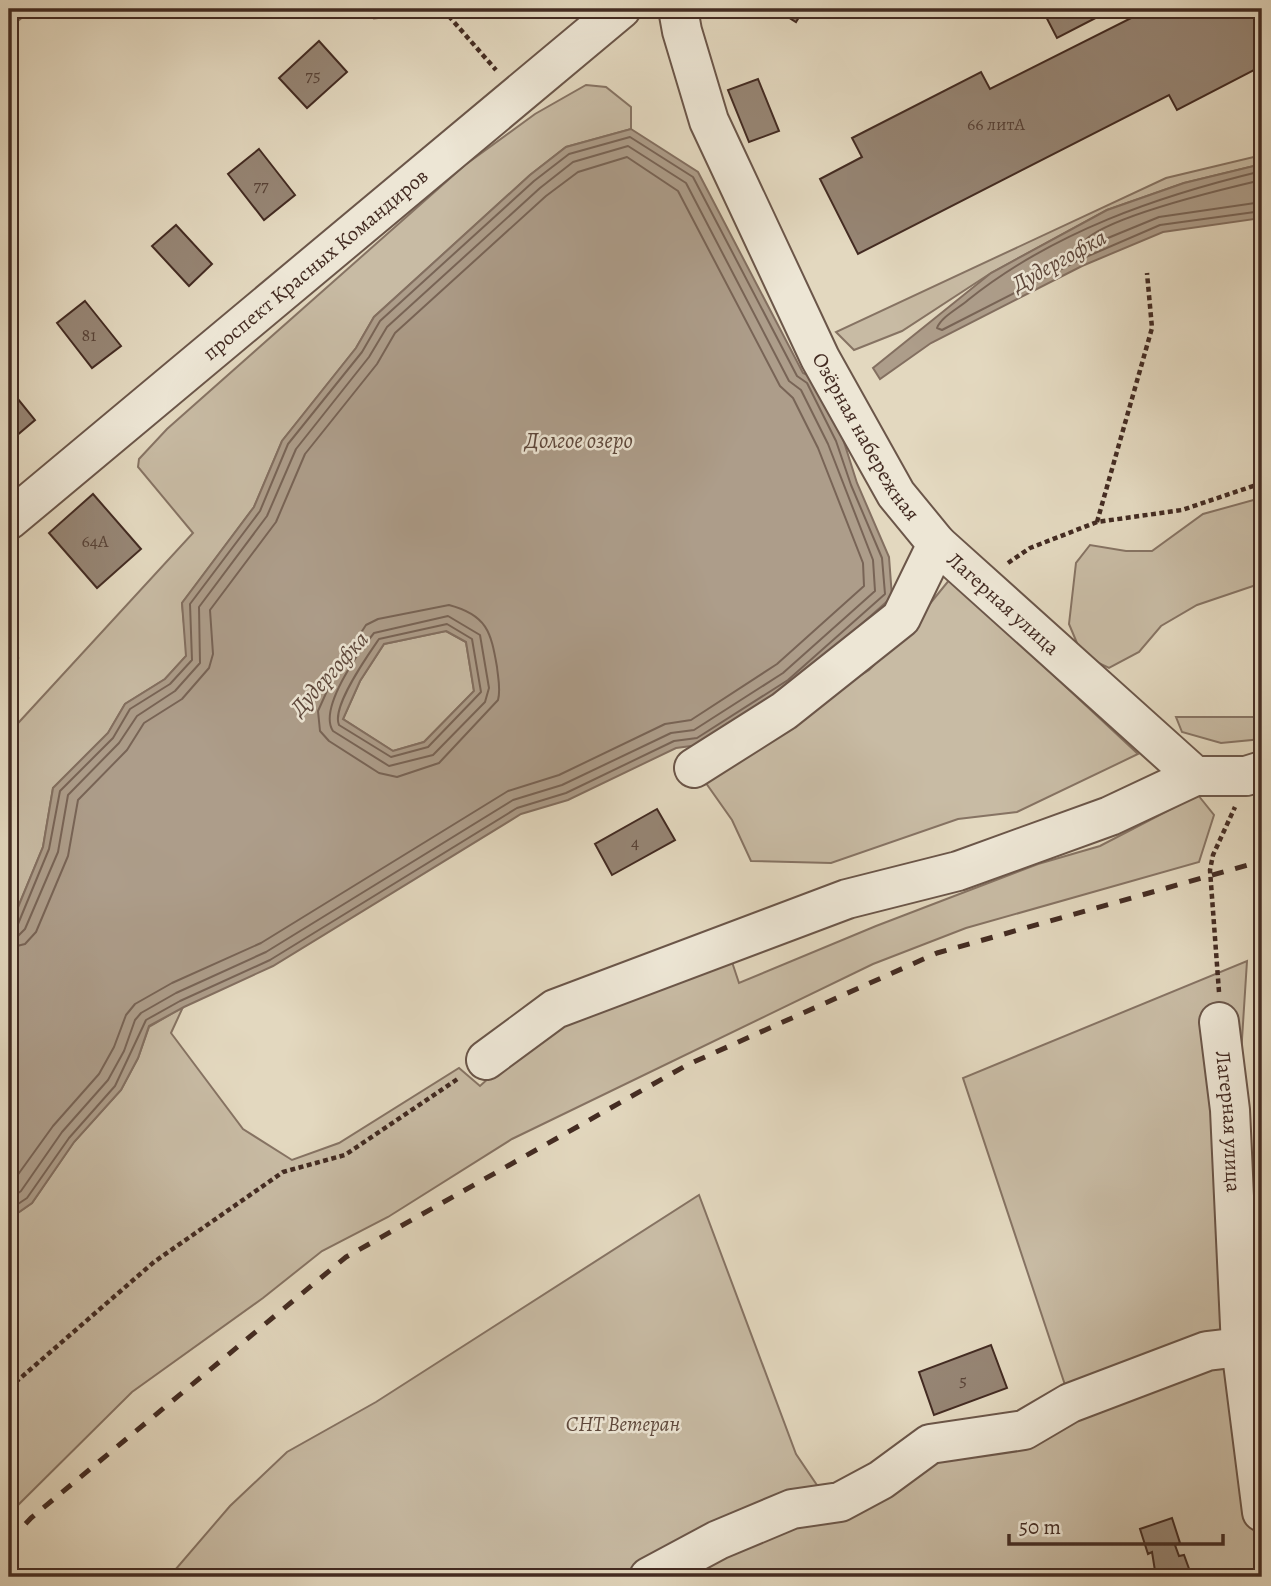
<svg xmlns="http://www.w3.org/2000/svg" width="1271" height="1586" viewBox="0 0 1271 1586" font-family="Alegreya,serif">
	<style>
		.green { fill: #c8bba4; stroke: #867363; stroke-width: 2 }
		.water { fill: #ad9d8a; stroke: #836f60; stroke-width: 2; fill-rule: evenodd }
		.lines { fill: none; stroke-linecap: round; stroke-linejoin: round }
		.shore { stroke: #786456; stroke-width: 2 }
		.building { fill: #968574; stroke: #432b22; stroke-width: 2 }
		.minor-casing { stroke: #6b5649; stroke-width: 42 }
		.path { stroke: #432b22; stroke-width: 4.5; stroke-dasharray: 5 3.5; stroke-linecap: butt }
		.minor { stroke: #ede6d5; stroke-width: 38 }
		.rail { stroke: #432b22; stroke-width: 5; stroke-dasharray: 12 12; stroke-linecap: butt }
		.labels { text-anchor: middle; stroke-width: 5; stroke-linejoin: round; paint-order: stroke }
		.number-label { font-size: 18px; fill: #584236 }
		.street-label { font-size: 21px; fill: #432b22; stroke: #ede6d5 }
		.park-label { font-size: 21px; font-style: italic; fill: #5e483c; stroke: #ede6d5 }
		.water-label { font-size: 23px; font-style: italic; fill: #5e483c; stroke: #ede6d5 }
	</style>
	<rect width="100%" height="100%" fill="#e3d8bf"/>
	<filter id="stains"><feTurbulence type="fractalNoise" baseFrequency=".00286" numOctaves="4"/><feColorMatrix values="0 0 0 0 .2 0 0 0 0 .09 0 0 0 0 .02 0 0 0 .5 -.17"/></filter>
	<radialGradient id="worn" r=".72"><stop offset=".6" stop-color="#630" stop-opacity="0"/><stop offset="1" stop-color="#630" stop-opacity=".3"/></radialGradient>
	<path class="green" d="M9 9H33L9 28Z
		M586 85 606 87 631 107V129L566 147 530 175 374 317 356 348 282 441 254 507 182 603 187 655 165 679 125 704 108 733 53 788 43 847 9 929V733L193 533 138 467 139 459 167 429 465 165 535 114Z
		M1262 155V164L1184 183 1107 210 991 273 902 331 854 350 836 332 1166 178Z
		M1257 499 1262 500V583L1197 605 1161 626 1139 652 1109 668 1082 655 1069 624 1076 563 1090 545 1126 551H1152L1203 514Z
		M950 579 1138 754 1017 812 958 819 831 863 751 861 732 820 701 776 869 670 907 632Z
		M446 631 466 642 474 691 424 742 393 751 343 719 360 681 384 644Z
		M1176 717H1262V739L1221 743 1182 732Z
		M1198 795 1214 815 1199 862 966 928 873 964 512 1139 388 1217 322 1251 263 1298 132 1392 9 1514V1219L32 1203 74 1142 121 1090 138 1058 149 1027 183 1007 171 1033 243 1129 292 1160 339 1143 459 1068 480 1086 557 1017 729 953 739 983 876 926 1038 864 1100 846Z
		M1247 961 1239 1086 1262 1400V1577H169L230 1506 287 1452 376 1402 699 1195 796 1454 823 1494 1013 1420 1067 1391 963 1078Z"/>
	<path class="water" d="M631 129 698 172 803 373 812 377 843 439 857 483 889 557 892 597 793 685 699 745 676 748 568 800 521 814 273 966 184 1007 149 1026 138 1058 121 1090 74 1142 32 1203 9 1219V929L43 847 53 788 108 733 125 704 165 679 186 656 182 603 254 507 282 441 356 348 374 317 530 175 566 147ZM446 631 466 642 474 691 424 742 393 751 343 719 360 681 384 644Z
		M1262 164V218L1163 232 1082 266 931 343 880 379 873 368 991 273 1107 210 1184 183Z"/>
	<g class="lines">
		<path class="shore" d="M1262 171C1158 196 1053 232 968 300 959 308 941 317 937 328L942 330 1079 260 1160 225 1262 211
			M1262 180C1228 188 1098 218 1081 245L1086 247 1159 217 1262 202
			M449 605C487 615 491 632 497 667 498 678 501 689 498 700L439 763 397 777 379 773 329 741 320 731 318 711 336 671 366 625 378 619Z
			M448 616 480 635 489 688 485 702 433 755 389 766 333 731C318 709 359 651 374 633Z
			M447 624 472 639 481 692 428 747 391 757 339 725C331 707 368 655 379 639Z
			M9 929 18 924 49 849 60 791 113 738 130 709 170 684 192 660 190 604 260 511 288 444 362 352 380 321 534 181 569 154 630 137 693 177 797 376 807 383 836 441 851 485 882 558 885 594 788 680 697 738 674 741 566 793 517 808 270 960 180 1001 146 1020 115 1086 69 1138 27 1198 9 1210
			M9 938 18 936 25 929 58 852 68 795 119 743 137 716 175 691 200 663 199 607 267 516 296 449 369 357 387 327 540 188 573 162 628 146 686 183 789 381 801 390 828 444 873 560 875 591 783 673 694 730 671 733 562 785 513 800 266 952 176 993 141 1013 135 1020 124 1051 108 1080 62 1132 21 1191 9 1200
			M9 948 25 944 36 932 68 856 78 800 127 750 144 723 182 699 209 668 213 654 210 610 276 522 305 454 377 364 395 333 546 196 578 172 627 157 678 191 780 386 793 398 818 448 863 563 864 586 777 664 691 720 665 724 559 775 508 791 261 943 172 983 135 1004 126 1015 114 1047 99 1074 53 1126 9 1187"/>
	</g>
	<path class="building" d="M775 9H804L796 22Z
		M1042 9H1113L1057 38Z
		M1149 9H1262V66L1177 110 1169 95 858 254 820 179 862 157 852 138 981 72 990 89Z
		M319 41 347 72 307 108 279 78Z
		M758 79 779 131 749 142 728 90Z
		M259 149 295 195 264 220 228 174Z
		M176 225 212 264 189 286 152 246Z
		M85 301 121 346 92 368 57 323Z
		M9 388 35 420 9 442Z
		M93 494 141 549 97 588 49 533Z
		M9 649 18 658 9 667Z
		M657 809 675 840 612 875 595 844Z
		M991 1345 1007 1388 934 1415 919 1372Z
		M1172 1518 1180 1543 1175 1545 1179 1556 1184 1555 1192 1577H1156L1152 1552 1148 1554 1140 1529Z"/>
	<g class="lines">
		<g class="minor-casing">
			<g id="minor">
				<path id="s1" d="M678 9 682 31 709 121 820 358 896 494 937 544 901 618 784 711 694 768"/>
				<path id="s2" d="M9 520 621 9"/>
				<path id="s3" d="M937 544 1195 776"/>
				<path id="s4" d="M1219 1022 1230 1110 1241 1347 1262 1512"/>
				<path d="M486 1060 555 1009 847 899 958 871 1110 816 1195 776H1246L1262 771"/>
				<path d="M649 1577 718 1540 792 1509 840 1502 881 1480 930 1444 1024 1430 1070 1403 1207 1351 1241 1347"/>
			</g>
		</g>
		<path class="path" d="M349 9 374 17 447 14 496 70
			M1097 522 1152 328 1147 273
			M1008 563 1030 548 1097 522 1182 510 1262 483
			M1219 992 1210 870 1213 855 1235 807
			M9 1388 154 1262 283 1172 345 1155 459 1078"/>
		<use href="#minor" class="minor"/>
		<path class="rail" d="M9 1541 31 1518 346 1257 687 1065 937 953 1262 861"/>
	</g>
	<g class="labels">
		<g class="number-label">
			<text x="313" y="81">75</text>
			<text x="996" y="130">66 литА</text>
			<text x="261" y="191">77</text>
			<text x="89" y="341">81</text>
			<text x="95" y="547">64А</text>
			<text x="635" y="848">4</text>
			<text x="963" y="1386">5</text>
		</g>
		<g class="street-label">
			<text dy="7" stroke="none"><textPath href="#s2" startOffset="399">проспект Красных Командиров</textPath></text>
			<text dy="7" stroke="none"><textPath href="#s1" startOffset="469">Озёрная набережная</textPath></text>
			<text dy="7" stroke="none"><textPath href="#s3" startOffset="89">Лагерная улица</textPath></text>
			<text dy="7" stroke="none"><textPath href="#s4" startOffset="100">Лагерная улица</textPath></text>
		</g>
		<g class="park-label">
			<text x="623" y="1431">СНТ Ветеран</text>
		</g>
		<g class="water-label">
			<text transform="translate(1059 260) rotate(-29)" y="8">Дудергофка</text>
			<text x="579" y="448">Долгое озеро</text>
			<text transform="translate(329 673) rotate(-48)" y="8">Дудергофка</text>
		</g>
	</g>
	<rect width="1271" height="1586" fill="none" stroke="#e3d8bf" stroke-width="35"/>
	<rect x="10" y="10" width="1250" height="1565" fill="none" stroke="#432b22" stroke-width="3.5"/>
	<rect x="18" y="18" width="1236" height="1551" fill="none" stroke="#432b22" stroke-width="2"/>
	<path d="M1009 1534v10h214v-10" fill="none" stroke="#432b22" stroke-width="3.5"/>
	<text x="1019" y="1534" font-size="21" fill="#432b22" stroke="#ede6d5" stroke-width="5" paint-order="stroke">50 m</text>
	<rect width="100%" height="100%" filter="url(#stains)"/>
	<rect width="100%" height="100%" fill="url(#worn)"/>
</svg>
